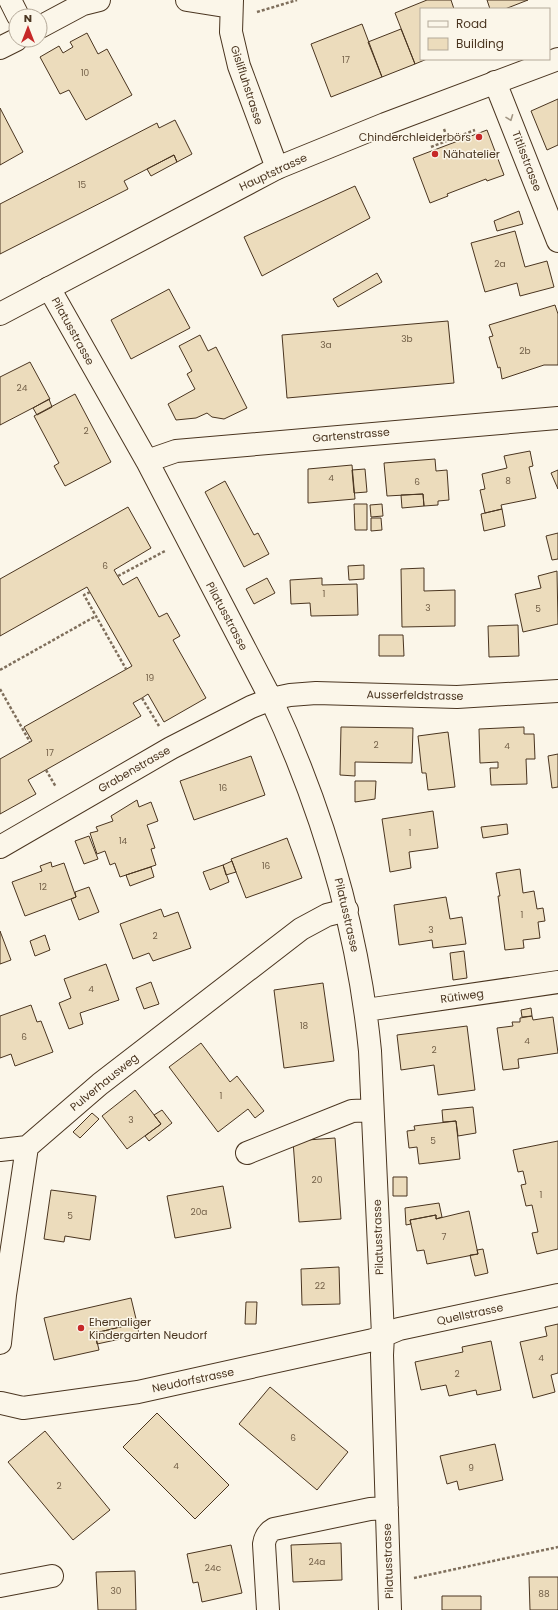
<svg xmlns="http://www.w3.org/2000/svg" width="558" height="1610" viewBox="0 0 558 1610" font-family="Poppins,sans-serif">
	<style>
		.building { fill: #ecdcbc; stroke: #4a3520 }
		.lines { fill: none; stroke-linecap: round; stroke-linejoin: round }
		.minor-casing { stroke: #4a3520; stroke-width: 24 }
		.major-casing { stroke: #4a3520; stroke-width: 24 }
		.path { stroke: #7f6f5c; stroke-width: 2.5; stroke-dasharray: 3 2; stroke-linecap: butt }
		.minor { stroke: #fbf6e9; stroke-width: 22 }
		.major { stroke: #fbf6e9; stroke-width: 22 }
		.oneway { stroke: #a29684 }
		.poi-dot { fill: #c62828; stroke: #fbf6e9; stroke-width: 1.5 }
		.labels { text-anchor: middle; stroke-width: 3; stroke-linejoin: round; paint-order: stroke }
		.number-label { font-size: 9px; fill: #725f47 }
		.street-label { font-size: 11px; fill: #4a3520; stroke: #fbf6e9 }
		.poi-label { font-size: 11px; fill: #4a3520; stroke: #fbf6e9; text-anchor: start }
	</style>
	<rect width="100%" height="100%" fill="#fbf6e9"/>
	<path class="building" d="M427 0H451L454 9H421V59H427L415 64 395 13Z
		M487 0H528L505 9H490Z
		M362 24 382 77 331 97 311 44Z
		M401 29 415 64 382 77 368 42Z
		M87 33 98 54 107 49 132 95 86 120 69 90 60 94 40 57 59 46 63 53 73 47 70 42Z
		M558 99V145L547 150 531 111Z
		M0 108 23 152 0 165Z
		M175 120 192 154 177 162 174 155 124 181 128 189 0 254V204L157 123 159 128Z
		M487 130 504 175 487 181 486 179 447 194 448 196 430 203 413 158Z
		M174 155 177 162 151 176 147 169Z
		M355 186 370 218 262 276 244 237Z
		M519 211 523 224 497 231 494 221Z
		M515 231 525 267 547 261 554 287 520 296 517 283 485 292 471 243Z
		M377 273 382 282 338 307 333 299Z
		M169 289 190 328 131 359 111 320Z
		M555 305 558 314V365H544L502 379 500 367 498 368 489 337 493 336 489 325Z
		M448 321 454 383 287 398 282 335Z
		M200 335 208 351 216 347 247 408 224 419 212 417 207 413 196 418 176 420 168 404 195 389 187 374 192 371 179 346Z
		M30 362 50 399 0 425V377Z
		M75 394 111 462 65 486 54 466 59 463 34 416Z
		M49 399 52 407 37 415 33 408Z
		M530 451 533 466 529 467 536 498 501 505 502 509 485 513 480 490 485 489 482 474 507 468 504 456Z
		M435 459 436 471 447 470 449 500 438 501V505L424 506 423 494 387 496 384 463Z
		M352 465 355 499 308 503V469Z
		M365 469 367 492 354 493 352 470Z
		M558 470V489L551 473Z
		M225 481 254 535 258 533 269 554 244 567 205 492Z
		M423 494 424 506 402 508 401 495Z
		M354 504H367V530H355Z
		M382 504 383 516 371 517 370 505Z
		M128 507 151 548 114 570 123 585 137 577 159 617 167 613 180 636 173 640 206 698 164 722 148 694 142 698 133 703 141 716 28 780 36 794 0 814V759L32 741 24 727 132 666 87 587 0 636V579Z
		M502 509 505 526 484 531 481 514Z
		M371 518H381L382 530 371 531Z
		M558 533V559L552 560 546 536Z
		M364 565V579L349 580 348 566Z
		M424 568V591L455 590V626L402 627 401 569Z
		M557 571 558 624 523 632 515 594 541 588 538 576Z
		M267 578 275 593 254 604 246 589Z
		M322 578V585L357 584 358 615 311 616 310 603 291 604 290 580Z
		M518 625 519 656 489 657 488 626Z
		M379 635H403L404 656H379Z
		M341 727 413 728 412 763 355 762V776L340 775Z
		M524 727V734H534L535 759H526L527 784 491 785 490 768H498V762L480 763 479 729Z
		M448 732 455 787 428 790 426 773H422L418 736Z
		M558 754V787L552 788 548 756Z
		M251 756 265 795 194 820 180 781Z
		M355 781H376L375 799 355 802Z
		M137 800 139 807 151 802 158 821 147 825 155 848 151 849 156 865 120 877 115 863 110 865 105 851 97 854 90 833 98 831 96 827 113 821 111 816Z
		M433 811 438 848 409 852 411 868 390 872 382 819Z
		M507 824 508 834 483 838 481 827Z
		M89 836 98 859 84 864 75 841Z
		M287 838 302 878 246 898 231 859Z
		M232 861 236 872 226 875 223 865Z
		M51 862 52 867 64 863 76 897 25 916 12 882 42 871 40 866Z
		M223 865 229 882 210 890 203 872Z
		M151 867 154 877 130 886 126 875Z
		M520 869 523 893 534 891 537 909 543 908 545 921 538 922 540 938 523 940 524 948 505 950 498 896H500L496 873Z
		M89 887 99 912 79 920 71 899 76 897 75 892Z
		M446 897 450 919 462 917 466 944 433 948 432 940 399 945 394 905Z
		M161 909 164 917 178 912 191 948 153 961 149 953 133 959 120 924Z
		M0 931 11 960 0 964Z
		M45 935 50 950 35 956 30 941Z
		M464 951 467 978 453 980 450 953Z
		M106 964 119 1000 80 1013 83 1024 69 1029 59 1003 71 998 64 979Z
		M151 982 159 1004 144 1009 136 988Z
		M323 983 334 1061 284 1068 274 990Z
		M31 1005 37 1022 41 1021 53 1052 15 1066 11 1054 0 1058V1016Z
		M531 1008 532 1016 522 1017 521 1010Z
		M532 1016 533 1020 553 1017 558 1053 518 1059 519 1068 503 1070 497 1028 513 1026 512 1022H520V1018Z
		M467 1026 475 1090 438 1095 434 1065 401 1070 397 1035Z
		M201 1043 230 1082 237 1076 264 1111 255 1118 248 1109 218 1132 169 1067Z
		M135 1090 161 1124 127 1149 102 1116Z
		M473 1107 476 1133 458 1136 456 1121 443 1122 442 1110Z
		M162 1110 172 1123 149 1141 145 1136 161 1124 154 1115Z
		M92 1113 99 1119 80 1138 73 1132Z
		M456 1121 460 1159 419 1164 417 1147 409 1148 407 1131 415 1130 414 1126Z
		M335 1138 341 1219 299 1222 293 1141Z
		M558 1141V1249L537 1254 532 1233 538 1232 532 1205 526 1206 521 1185 526 1184 523 1171 518 1172 513 1150Z
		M393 1177H407V1196H393Z
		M223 1186 231 1228 175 1238 167 1196Z
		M51 1190 96 1196 90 1240 65 1236 64 1242 44 1239Z
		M439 1203 442 1217 436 1219V1215L410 1220 411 1224 406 1225 405 1208Z
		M469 1211 478 1254 427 1264 424 1250 417 1251 410 1220 436 1215V1219Z
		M483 1249 488 1273 475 1276 470 1255 478 1254 477 1250Z
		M339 1267 340 1304 302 1305 301 1269Z
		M131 1298 137 1323 95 1333 99 1350 54 1360 44 1318Z
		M246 1302H257L256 1324H245Z
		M137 1323 139 1335 97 1344 95 1333Z
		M558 1324V1373L551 1375 555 1392 533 1398 520 1342 547 1336 545 1327Z
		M491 1341 501 1390 477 1395 476 1390 449 1396 446 1385 421 1390 415 1362 463 1352 462 1347Z
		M270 1387 348 1452 317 1490 239 1424Z
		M157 1413 229 1485 195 1519 123 1447Z
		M45 1431 110 1510 73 1540 8 1462Z
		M495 1444 503 1480 459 1490 457 1481 447 1484 440 1456Z
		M341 1543 342 1580 293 1582 291 1545Z
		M231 1545 242 1593 202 1602 198 1582 193 1583 187 1554Z
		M135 1571 136 1610H98L96 1572Z
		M529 1577H558V1610H530Z
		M442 1596H481V1610H442Z"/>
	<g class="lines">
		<g class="minor-casing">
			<path id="minor" d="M10 0 18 16
				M187 0 231 7
				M232 0 231 32 239 66 277 168
				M40 27 83 4 99 0
				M0 48 16 40
				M495 82 558 241
				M49 288 147 461 271 699C323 811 358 929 370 1051L383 1335 382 1355 390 1610
				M147 461 176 451 558 418
				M0 847 171 748 251 707 271 699 290 695 316 693 457 697 558 691
				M366 1010 558 982
				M0 1150 27 1147
				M247 1153 352 1111 372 1110
				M0 1343 5 1295 27 1147 100 1084 301 929 327 915 347 910
				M1 1403 23 1408 138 1392 373 1340 399 1329 558 1295
				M0 1586 52 1576
				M268 1610 264 1544C265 1537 267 1533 274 1529L370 1509 387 1508"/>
		</g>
		<g class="major-casing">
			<path id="major" d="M0 314 277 168 385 124 558 59"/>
		</g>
		<path class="path" d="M257 12 297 0
			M444 129 448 140
			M431 147 475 130
			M118 576 165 551
			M90 592 84 595 126 669
			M0 670 96 616
			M0 689 30 742
			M142 698 159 726
			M46 770 56 787
			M414 1578 558 1547"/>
		<use href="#minor" class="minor"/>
		<use href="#major" class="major"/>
	</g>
	<defs><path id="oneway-chevron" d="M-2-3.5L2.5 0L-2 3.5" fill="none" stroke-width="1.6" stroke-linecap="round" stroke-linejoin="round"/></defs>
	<use class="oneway" href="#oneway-chevron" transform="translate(510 118) rotate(69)"/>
	<g class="poi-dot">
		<circle cx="479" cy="137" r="4"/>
		<circle cx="435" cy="154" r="4"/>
		<circle cx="81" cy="1328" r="4"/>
	</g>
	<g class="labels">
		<g class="number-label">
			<text x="346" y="63">17</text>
			<text x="85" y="76">10</text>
			<text x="82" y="188">15</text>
			<text x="500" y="267">2a</text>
			<text x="407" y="342">3b</text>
			<text x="326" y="348">3a</text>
			<text x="525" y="354">2b</text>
			<text x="22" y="391">24</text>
			<text x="86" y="434">2</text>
			<text x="331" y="481">4</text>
			<text x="508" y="484">8</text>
			<text x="417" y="485">6</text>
			<text x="105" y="569">6</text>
			<text x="324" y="597">1</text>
			<text x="428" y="611">3</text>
			<text x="538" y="612">5</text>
			<text x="150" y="681">19</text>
			<text x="376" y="748">2</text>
			<text x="507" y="749">4</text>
			<text x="50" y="756">17</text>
			<text x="223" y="791">16</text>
			<text x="410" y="836">1</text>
			<text x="123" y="844">14</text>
			<text x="266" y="869">16</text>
			<text x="43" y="890">12</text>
			<text x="522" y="918">1</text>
			<text x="431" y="933">3</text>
			<text x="155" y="939">2</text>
			<text x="91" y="992">4</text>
			<text x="304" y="1029">18</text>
			<text x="24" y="1040">6</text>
			<text x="527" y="1044">4</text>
			<text x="434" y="1053">2</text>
			<text x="221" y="1099">1</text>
			<text x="131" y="1123">3</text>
			<text x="433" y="1144">5</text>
			<text x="317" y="1183">20</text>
			<text x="541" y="1198">1</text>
			<text x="199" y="1215">20a</text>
			<text x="70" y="1219">5</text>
			<text x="444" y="1240">7</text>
			<text x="320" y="1289">22</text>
			<text x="541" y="1361">4</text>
			<text x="457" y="1377">2</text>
			<text x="293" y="1441">6</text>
			<text x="176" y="1469">4</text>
			<text x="471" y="1471">9</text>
			<text x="59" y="1489">2</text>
			<text x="317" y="1565">24a</text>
			<text x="213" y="1571">24c</text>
			<text x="116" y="1594">30</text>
			<text x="544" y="1597">88</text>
		</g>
		<g class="street-label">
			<text transform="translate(247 85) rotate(72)" y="4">Gislifluhstrasse</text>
			<text transform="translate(527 161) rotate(69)" y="4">Titlisstrasse</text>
			<text transform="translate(273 172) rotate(-25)" y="4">Hauptstrasse</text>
			<text transform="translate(73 331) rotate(61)" y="4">Pilatusstrasse</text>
			<text transform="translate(351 435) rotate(-5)" y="4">Gartenstrasse</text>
			<text transform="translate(227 616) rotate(62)" y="4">Pilatusstrasse</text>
			<text transform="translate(415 695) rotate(1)" y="4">Ausserfeldstrasse</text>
			<text transform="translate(134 769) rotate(-30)" y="4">Grabenstrasse</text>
			<text transform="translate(347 915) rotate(77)" y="4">Pilatusstrasse</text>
			<text transform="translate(462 996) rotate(-8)" y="4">Rütiweg</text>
			<text transform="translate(104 1082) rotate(-39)" y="4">Pulverhausweg</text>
			<text transform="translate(378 1237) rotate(-92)" y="4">Pilatusstrasse</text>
			<text transform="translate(470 1314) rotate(-12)" y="4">Quellstrasse</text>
			<text transform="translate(193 1380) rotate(-12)" y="4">Neudorfstrasse</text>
			<text transform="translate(388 1561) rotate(-92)" y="4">Pilatusstrasse</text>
		</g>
		<g class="poi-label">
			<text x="471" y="141" text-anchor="end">Chinderchleiderbörs</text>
			<text x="443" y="158">Nähatelier</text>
			<text x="89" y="1326">Ehemaliger<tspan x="89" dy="13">Kindergarten Neudorf</tspan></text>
		</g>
	</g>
	<rect x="420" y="8" width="130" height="52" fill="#fbf6e9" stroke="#b4a999"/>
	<rect x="428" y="21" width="20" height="6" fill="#fbf6e9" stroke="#b4a999"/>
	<text x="456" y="28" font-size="12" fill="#4a3520">Road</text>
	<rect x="428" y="38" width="20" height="12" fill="#ecdcbc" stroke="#b4a999"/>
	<text x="456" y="48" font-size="12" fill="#4a3520">Building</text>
	<g transform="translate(28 28)"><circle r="19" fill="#fbf6e9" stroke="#b4a999"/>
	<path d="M0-3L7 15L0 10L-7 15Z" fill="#c62828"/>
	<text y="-6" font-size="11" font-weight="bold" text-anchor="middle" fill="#4a3520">N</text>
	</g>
</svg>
